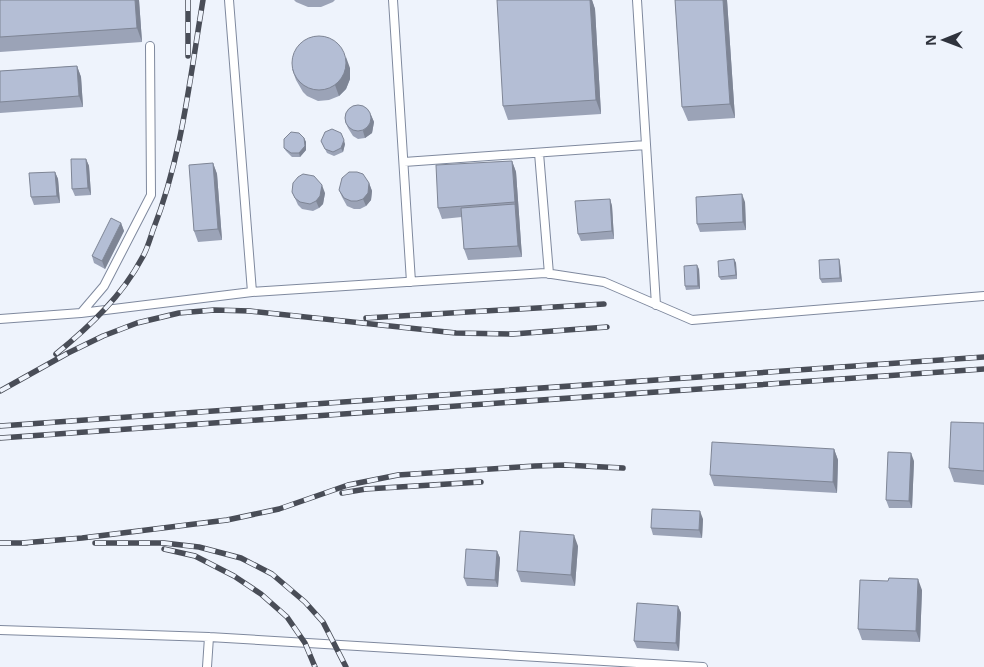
<svg xmlns="http://www.w3.org/2000/svg" width="984" height="667" viewBox="0 0 984 667" font-family="'Open Sans',sans-serif">
	<style>
		.lines { fill: none; stroke-linecap: round; stroke-linejoin: round }
		.lane-casing { stroke: #7f899e; stroke-width: 10 }
		.lane { stroke: #fff; stroke-width: 8 }
		.rail-casing { stroke: #494d57; stroke-width: 5.5 }
		.rail { stroke: #eef3fc; stroke-width: 4; stroke-dasharray: 11; stroke-linecap: butt }
		.wall { fill: #9ba3b7 }
		.shaded-wall { fill: #7e8595 }
		.building { fill: #b4bed5; stroke: #7e8595 }
	</style>
	<rect width="100%" height="100%" fill="#eef3fc"/>
	<g class="lines">
		<g class="lane-casing">
			<path id="lane" d="M229 0 252 292 545 273 604 282 692 320 984 296
				M393 0 411 282
				M637 0 656 305
				M539 153 549 274
				M404 162 646 145
				M81 313 252 292
				M0 319 81 313 104 286 151 195 150 46
				M0 630 209 637 703 667
				M207 667 209 637"/>
		</g>
		<use href="#lane" class="lane"/>
		<g class="rail-casing">
			<path id="rail" d="M188 0V56
				M366 318 604 304
				M56 354C89 327 122 296 142 258 147 250 150 239 153 230 182 157 190 77 203 0
				M0 391 68 353 103 336 137 323 179 313 214 310 250 311 456 333 513 334 607 327
				M0 426 984 357
				M0 438 984 369
				M342 493 366 489 481 482
				M0 543H27
				M22 543 82 538 227 520 279 509 348 485 398 475 535 466 565 465 623 468
				M95 543H164L199 547 241 558 272 574 305 602 323 622 346 667
				M164 549 195 556 234 576 261 594 287 617 305 643 315 667"/>
		</g>
		<use href="#rail" class="rail"/>
	</g>
	<path class="wall" d="M0 0H139L142 42 0 52Z
		M294 0H335L333 2 321 7H308L296 2Z
		M503 0H592L595 9 601 114 508 120 503 106Z
		M675 0H727L735 118 688 121 682 107Z
		M77 66 81 77 83 107 0 113V71Z
		M350 68V79L346 89 339 96 329 100 318 101 307 96 303 92 296 80 292 69Z
		M371 115 374 122 372 133 365 138 358 139 353 136 348 128 345 121Z
		M304 138 306 142V150L300 157H292L286 151 284 148Z
		M321 141 345 144 343 152 334 156 327 153Z
		M86 159 89 166 91 195 75 196 72 189Z
		M512 161 516 172 522 257 468 260 464 249 462 217 442 219 438 208Z
		M213 163 217 174 222 240 198 242 194 231Z
		M55 172 58 179 60 203 34 205 31 197Z
		M369 183 372 191 371 200 366 206 360 209H354L347 206 342 197 339 190Z
		M292 192 325 193 323 204 319 208 313 211 302 209 298 205Z
		M610 199 612 206 614 239 581 241 578 234Z
		M745 202 746 230 700 232 697 224Z
		M121 223 124 231 105 269 94 263 92 256Z
		M734 259 736 263 737 279 721 280 719 277Z
		M839 259 840 263 842 282 822 283 820 279Z
		M699 269 700 289 686 290 685 286Z
		M984 423V485L954 482 949 468Z
		M834 449 838 460 837 493 714 486 710 475Z
		M914 461 912 508H889L886 500Z
		M703 519 702 538 653 535 651 528Z
		M578 546 575 586 521 582 517 571Z
		M497 551 500 558 498 587 467 586 464 578Z
		M922 590 920 642 862 640 858 629Z
		M678 606 681 613 679 651 637 648 634 641Z"/>
	<path class="shaded-wall" d="M135 0H139L142 42 137 28Z
		M590 0H592L595 9 601 114 596 100Z
		M723 0H727L735 118 730 104Z
		M346 57 350 68V79L346 89 339 96 335 85Z
		M77 66 81 77 83 107 79 96Z
		M371 115 374 122 372 133 365 138 363 131Z
		M304 138 306 142V150L300 157 299 153Z
		M344 140 345 144 343 152 341 148Z
		M86 159 89 166 91 195 88 188Z
		M512 161 516 172 522 257 518 246Z
		M213 163 217 174 222 240 218 229Z
		M55 172 58 179 60 203 57 196Z
		M369 183 372 191 371 200 366 206 363 199Z
		M322 185 325 193 323 204 319 208 316 201Z
		M742 194 745 202 746 230 743 222Z
		M610 199 612 206 614 239 612 231Z
		M121 223 124 231 105 269 102 261Z
		M734 259 736 263 737 279 736 275Z
		M839 259 840 263 842 282 840 278Z
		M697 265 699 269 700 289 698 286Z
		M834 449 838 460 837 493 833 482Z
		M911 453 914 461 912 508 909 501Z
		M700 511 703 519 702 538 699 530Z
		M574 535 578 546 575 586 571 575Z
		M497 551 500 558 498 587 495 580Z
		M918 579 922 590 920 642 916 631Z
		M678 606 681 613 679 651 676 643Z"/>
	<path class="building" d="M0 0H135L137 28 0 37Z
		M497 0H590L596 100 503 106Z
		M675 0H723L730 104 682 107Z
		M292 63a27 27 0 1 1 54 0a27 27 0 1 1-54 0Z
		M77 66 79 96 0 102V71Z
		M345 118a13 13 0 1 1 26 0a13 13 0 1 1-26 0Z
		M332 129 341 133 344 140 341 148 333 152 325 149 321 141 325 132Z
		M291 132 299 133 304 138 305 146 299 153H291L284 148V139Z
		M71 159H86L88 188 72 189Z
		M512 161 515 202 438 208 436 165Z
		M213 163 218 229 194 231 189 165Z
		M55 172 57 196 31 197 29 173Z
		M349 172H357L363 174 369 183 368 193 363 199 357 201H351L344 198 339 190 342 178Z
		M303 174 314 176 322 185 320 196 316 201 310 204 300 202 295 198 292 192 293 183 298 177Z
		M742 194 743 222 697 224 696 197Z
		M610 199 612 231 578 234 575 201Z
		M515 204 518 246 464 249 461 208Z
		M111 218 121 223 102 261 92 256Z
		M734 259 736 275 719 277 718 261Z
		M839 259 840 278 820 279 819 260Z
		M697 265 698 286H685L684 266Z
		M951 422 984 423V471L949 468Z
		M712 442 834 449 833 482 710 475Z
		M888 452 911 453 909 501 886 500Z
		M652 509 700 511 699 530 651 528Z
		M520 531 574 535 571 575 517 571Z
		M466 549 497 551 495 580 464 578Z
		M889 578 918 579 916 631 858 629 860 580 888 581Z
		M637 603 678 606 676 643 634 641Z"/>
	<g transform="translate(944 40) rotate(269)" stroke="#eef3fc" stroke-width="4" paint-order="stroke">
	<path d="M0-4L9 19L0 12L-9 19Z" fill="#2f333d"/>
	<text y="-8" font-size="14" font-weight="bold" text-anchor="middle" fill="#2f333d">N</text>
	</g>
</svg>
